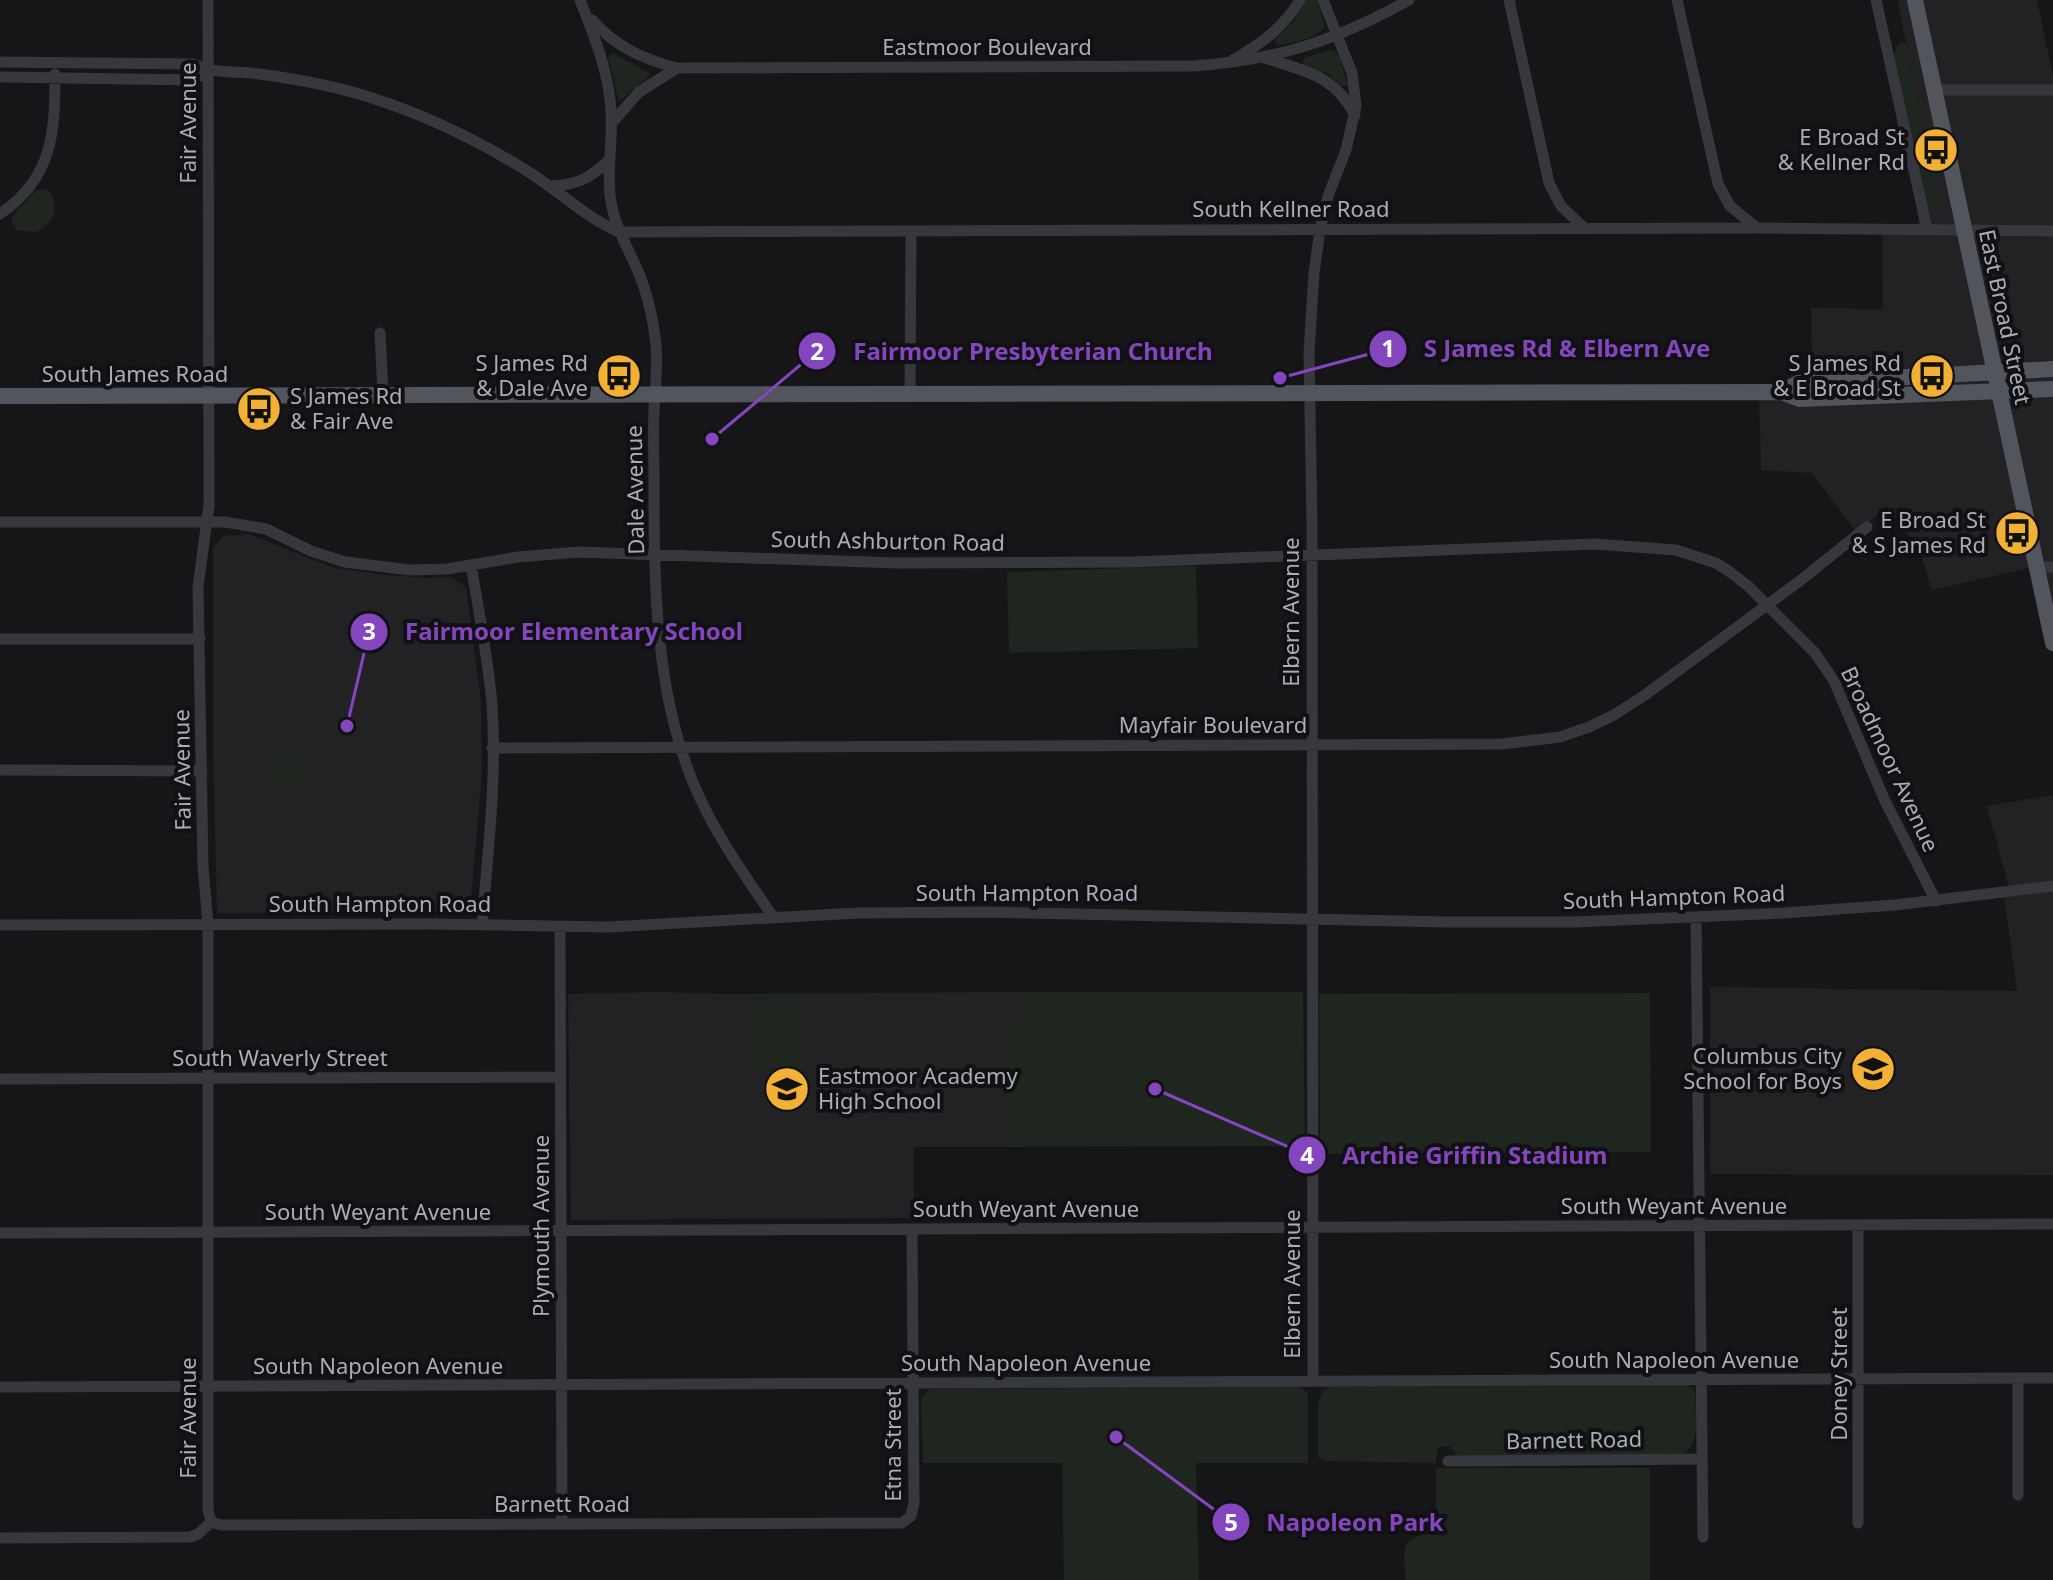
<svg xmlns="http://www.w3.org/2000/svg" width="2053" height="1580" viewBox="0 0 2053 1580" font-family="'Noto Sans',sans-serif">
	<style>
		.built { fill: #222225 }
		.green { fill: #1e261f }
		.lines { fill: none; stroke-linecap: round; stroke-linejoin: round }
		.minor { stroke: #37383d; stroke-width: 11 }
		.primary { stroke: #53555c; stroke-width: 16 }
		.labels { text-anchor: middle; stroke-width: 8; stroke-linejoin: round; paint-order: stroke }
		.street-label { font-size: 22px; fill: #a8adb8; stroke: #111113 }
		.poi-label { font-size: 22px; fill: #a8adb8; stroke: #111113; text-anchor: end }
		.leader { fill: none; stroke: #8446be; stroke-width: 3 }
		.callout-dot { fill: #8446be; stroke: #111113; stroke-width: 3 }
		.mark-label { font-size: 24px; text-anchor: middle; font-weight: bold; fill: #fff }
		.callout-label { font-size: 24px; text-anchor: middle; font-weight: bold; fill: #8446be; stroke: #111113; stroke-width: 8; stroke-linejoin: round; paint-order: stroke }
	</style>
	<rect width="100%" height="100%" fill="#161618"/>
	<path class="built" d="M1897 0H2037L2053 76V642L2039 566 1932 590 1920 551 1886 505 1858 534 1812 473 1761 470 1759 391H1812L1811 308 1883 309 1882 226 1917 224 1926 207 1933 208 1940 204Z
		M248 534 334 568 387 575 429 578 451 577 466 587 481 702 482 773 470 911 217 913 213 750V547L223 536Z
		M2053 795V1175L1710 1174V987L2017 991 2004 896 2011 895 1987 806Z
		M660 992 723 994 1021 992 1023 1020 1005 1032V1147H914V1218L571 1220 568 994Z"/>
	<path class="green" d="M1306 0H1317L1325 28C1313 39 1292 44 1276 45V38L1294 21Z
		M1901 43H1906L1941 204 1933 208 1926 207 1892 62 1897 46Z
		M1328 50H1333L1339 55 1348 86H1341L1328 74 1303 65 1304 58Z
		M613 53 651 74 619 102 608 57Z
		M43 189 48 190C61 207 54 224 36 232L17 230 11 222 12 217 35 191Z
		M1196 566 1198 648 1009 653 1007 572Z
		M273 760H310V783H273Z
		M1021 992H1303L1305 1146 1005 1147V1031L1023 1020Z
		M1650 993 1651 1152 1320 1154 1319 994Z
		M802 1000V1069H748V1001Z
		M1687 1385 1693 1389 1695 1394C1695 1414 1702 1442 1684 1454L1457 1456 1450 1446 1438 1447 1436 1463 1327 1461 1318 1457V1403L1323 1391 1331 1387Z
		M1299 1387 1307 1392 1308 1397V1463H1196L1199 1580H1064L1062 1463H923L921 1398 930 1389Z
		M1436 1468H1650V1580H1405C1406 1548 1396 1542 1431 1531L1436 1521Z"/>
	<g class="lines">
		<path class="minor" d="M580 0C594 36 609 72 611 111 613 139 607 167 610 195 613 223 626 244 637 269 648 294 653 318 656 345 658 368 655 389 654 411 653 436 654 460 654 484 654 587 655 699 698 794 718 838 747 879 774 918
			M1509 0 1549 183 1561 206 1585 229
			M1677 0 1718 184 1730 206 1757 228
			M1876 0 1927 229
			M592 20C616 47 643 59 677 68L1194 66C1278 60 1335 41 1409 0
			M1265 58C1305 71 1334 75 1355 115
			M1233 60C1261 44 1283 28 1300 0
			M0 62 193 64C214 74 236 71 259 74 297 79 335 86 372 98 428 116 483 143 532 174 561 193 587 218 619 232L1757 228 2053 231
			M0 77 193 80 208 71
			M1934 90H2053
			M611 124 639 92 677 68
			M550 186C576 185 590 179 609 160
			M0 214C53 178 55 132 55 74
			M380 333 383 394
			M910 393 911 231
			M0 522H225L266 529 311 551 345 562 410 570 447 569 518 557 579 552 897 563 1132 562 1595 544 1676 550 1716 563 1730 572 1748 586 1815 653 1834 681 1885 801 1936 901
			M471 565C479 612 488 658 492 704 497 777 488 851 482 924
			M2037 567H2053
			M0 639H200
			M492 748 1502 744 1560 737 1589 727 1614 715 1645 695 1801 580 1867 527
			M0 770 202 771
			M1696 918 1703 1537
			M0 925 434 924 608 927 858 913 983 912 1445 922H1574L1784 913 1895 905 2053 886
			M560 927 562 1524
			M0 1079 560 1077
			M1858 1225V1523
			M0 1233 2053 1224
			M2018 1378V1495
			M1313 1381 1312 523 1309 352 1314 273 1320 230 1328 196 1346 150 1356 106 1352 73 1323 0
			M0 1387 2053 1378
			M1448 1461 1701 1459
			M211 1522 221 1525 902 1523 911 1516 914 1503 912 1230
			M0 1538 190 1537 198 1534 211 1522 208 1510V924L203 866 198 587 209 505 208 0"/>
		<path class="primary" d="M1915 0 2053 643
			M1782 392 1800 399 2053 389
			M0 396 1782 392 1798 383 2053 369"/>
	</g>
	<defs>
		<g id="bus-disc" transform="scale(2.3)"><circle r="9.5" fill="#f2b134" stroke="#111113"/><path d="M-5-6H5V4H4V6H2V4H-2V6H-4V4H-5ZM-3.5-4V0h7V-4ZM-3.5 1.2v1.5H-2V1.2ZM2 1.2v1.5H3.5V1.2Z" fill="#111"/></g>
		<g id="school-disc" transform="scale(2.3)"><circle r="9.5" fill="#f2b134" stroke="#111113"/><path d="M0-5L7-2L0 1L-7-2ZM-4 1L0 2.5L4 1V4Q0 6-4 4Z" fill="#111"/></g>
	</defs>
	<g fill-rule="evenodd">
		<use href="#bus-disc" x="1936" y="150"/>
		<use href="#bus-disc" x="619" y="376"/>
		<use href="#bus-disc" x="1932" y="376"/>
		<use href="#bus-disc" x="259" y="409"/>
		<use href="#bus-disc" x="2017" y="533"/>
		<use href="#school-disc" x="1873" y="1069"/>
		<use href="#school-disc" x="787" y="1089"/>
	</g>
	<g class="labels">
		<g class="street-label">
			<text x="987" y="55">Eastmoor Boulevard</text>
			<text transform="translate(188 123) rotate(-90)" y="8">Fair Avenue</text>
			<text x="1291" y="217">South Kellner Road</text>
			<text transform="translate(2005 317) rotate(78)" y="8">East Broad Street</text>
			<text x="135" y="382">South James Road</text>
			<text transform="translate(635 490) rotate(-91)" y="8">Dale Avenue</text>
			<text transform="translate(888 541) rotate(1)" y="8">South Ashburton Road</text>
			<text transform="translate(1291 612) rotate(-90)" y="8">Elbern Avenue</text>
			<text x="1213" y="733">Mayfair Boulevard</text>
			<text transform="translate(1890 759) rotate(65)" y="8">Broadmoor Avenue</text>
			<text transform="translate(182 770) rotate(-91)" y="8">Fair Avenue</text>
			<text x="1027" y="901">South Hampton Road</text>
			<text transform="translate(1674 897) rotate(-2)" y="8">South Hampton Road</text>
			<text x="380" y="912">South Hampton Road</text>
			<text x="280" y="1066">South Waverly Street</text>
			<text x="1674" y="1214">South Weyant Avenue</text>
			<text x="1026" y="1217">South Weyant Avenue</text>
			<text x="378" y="1220">South Weyant Avenue</text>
			<text transform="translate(541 1226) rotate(-90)" y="8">Plymouth Avenue</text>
			<text transform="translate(1292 1284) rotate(-90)" y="8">Elbern Avenue</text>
			<text x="1674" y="1368">South Napoleon Avenue</text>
			<text x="1026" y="1371">South Napoleon Avenue</text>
			<text x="378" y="1374">South Napoleon Avenue</text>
			<text transform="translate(1839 1374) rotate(-90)" y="8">Doney Street</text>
			<text transform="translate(188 1418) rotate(-90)" y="8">Fair Avenue</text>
			<text transform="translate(1574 1440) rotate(-1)" y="8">Barnett Road</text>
			<text transform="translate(893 1445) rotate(-90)" y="8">Etna Street</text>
			<text x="562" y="1512">Barnett Road</text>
		</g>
		<g class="poi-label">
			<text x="1905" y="145">E Broad St<tspan x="1905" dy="25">&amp; Kellner Rd</tspan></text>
			<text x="588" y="371">S James Rd<tspan x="588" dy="25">&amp; Dale Ave</tspan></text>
			<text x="1901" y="371">S James Rd<tspan x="1901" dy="25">&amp; E Broad St</tspan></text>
			<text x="290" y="404" text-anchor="start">S James Rd<tspan x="290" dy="25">&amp; Fair Ave</tspan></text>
			<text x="1986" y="528">E Broad St<tspan x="1986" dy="25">&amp; S James Rd</tspan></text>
			<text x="1842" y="1064">Columbus City<tspan x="1842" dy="25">School for Boys</tspan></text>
			<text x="818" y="1084" text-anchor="start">Eastmoor Academy<tspan x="818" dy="25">High School</tspan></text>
		</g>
	</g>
	<path class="leader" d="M1280 378L1388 349M712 439L817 351M347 726L369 632M1155 1089L1307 1155M1116 1437L1231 1522"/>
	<g class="callout-dot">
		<circle cx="1280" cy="378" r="8"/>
		<circle cx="712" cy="439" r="8"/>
		<circle cx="347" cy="726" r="8"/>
		<circle cx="1155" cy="1089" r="8"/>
		<circle cx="1116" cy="1437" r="8"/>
		<circle cx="1388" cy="349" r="20"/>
		<circle cx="817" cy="351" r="20"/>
		<circle cx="369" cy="632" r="20"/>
		<circle cx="1307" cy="1155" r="20"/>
		<circle cx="1231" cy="1522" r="20"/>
	</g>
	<g class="mark-label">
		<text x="1388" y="357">1</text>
		<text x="817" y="360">2</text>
		<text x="369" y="640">3</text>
		<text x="1307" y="1164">4</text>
		<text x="1231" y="1531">5</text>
	</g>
	<g class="callout-label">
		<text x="1567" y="357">S James Rd &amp; Elbern Ave</text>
		<text x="1033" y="360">Fairmoor Presbyterian Church</text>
		<text x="574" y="640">Fairmoor Elementary School</text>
		<text x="1475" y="1164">Archie Griffin Stadium</text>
		<text x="1355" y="1531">Napoleon Park</text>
	</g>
</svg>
